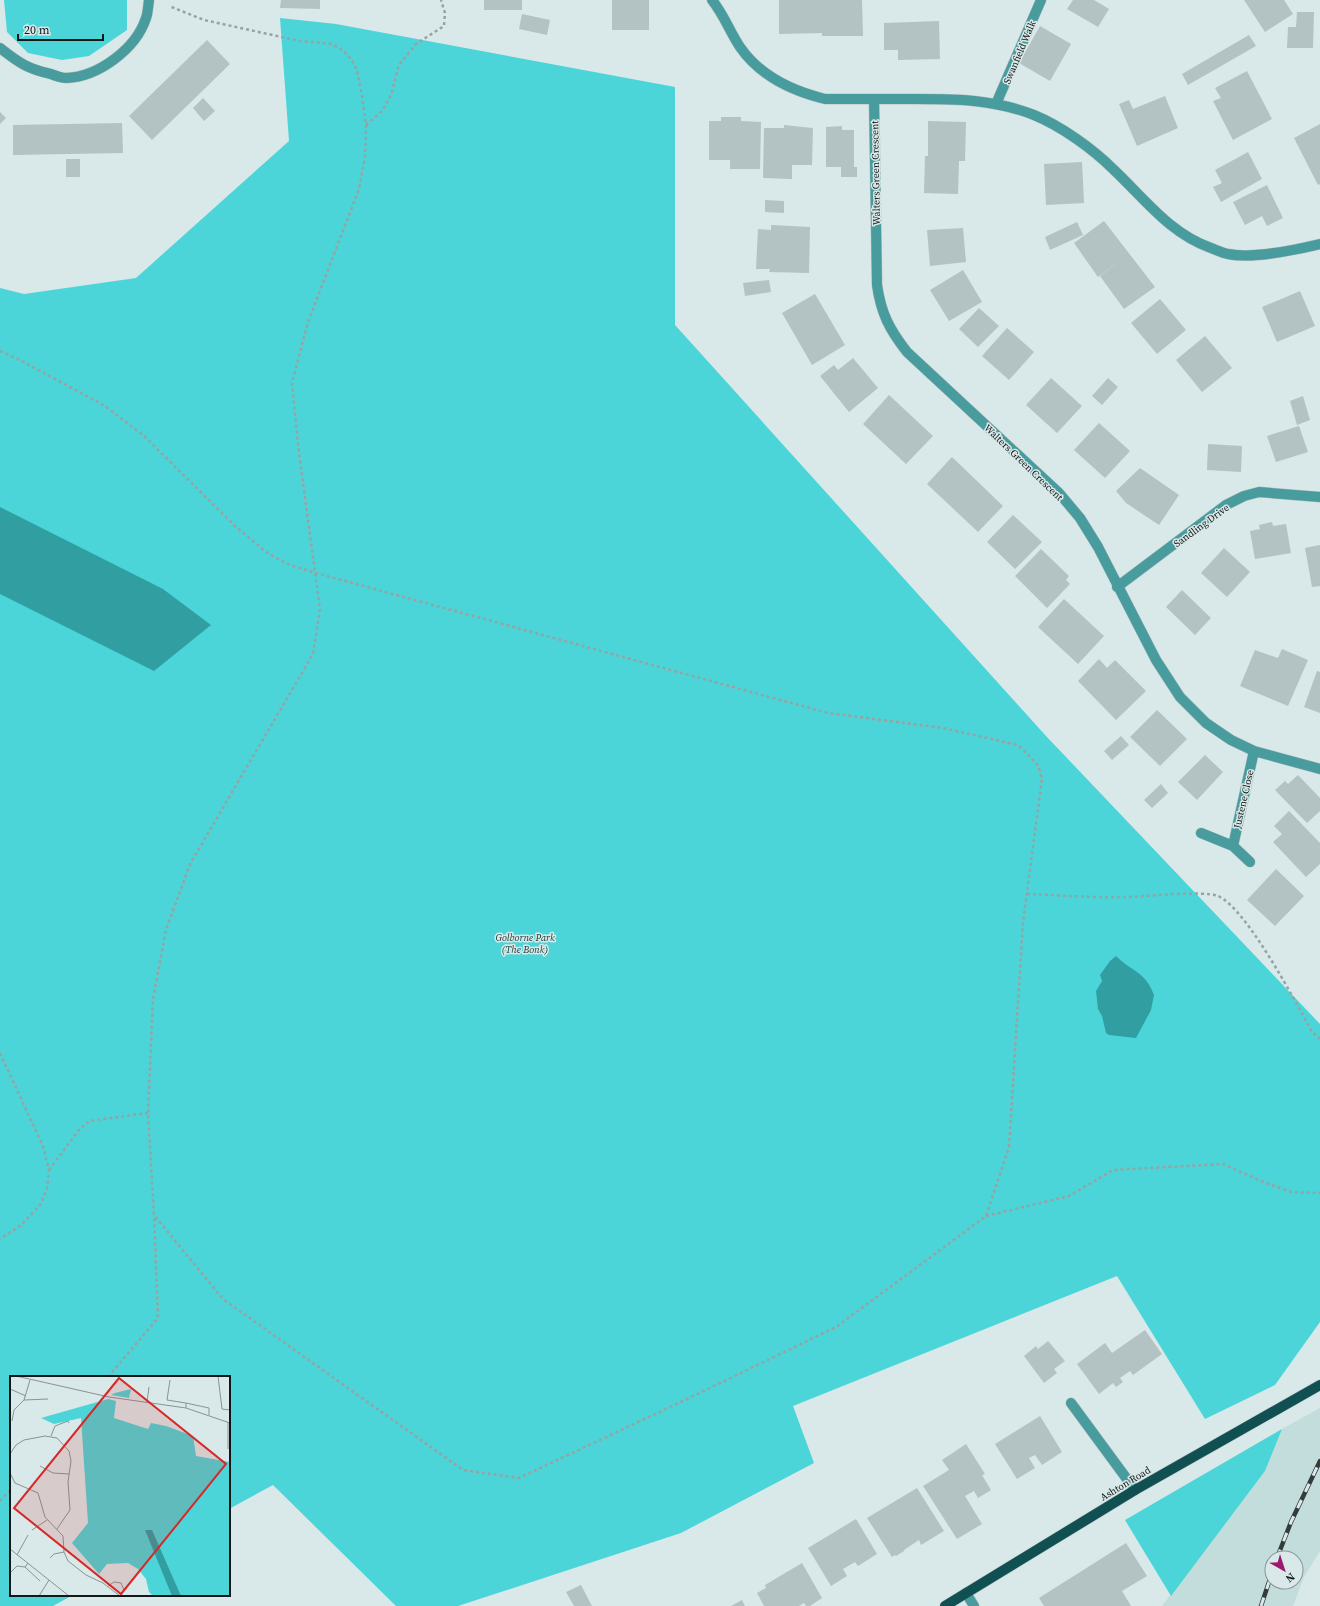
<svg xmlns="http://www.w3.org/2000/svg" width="1320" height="1606" viewBox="0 0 1320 1606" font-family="'Source Serif 4',serif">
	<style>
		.built { fill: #c3dcdc; fill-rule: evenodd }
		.green { fill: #4cd5d8 }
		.water { fill: #319ea1 }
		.building { fill: #b3c2c2 }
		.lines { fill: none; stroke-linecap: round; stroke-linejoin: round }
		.minor-casing { stroke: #b5c2c2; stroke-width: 11 }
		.major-casing { stroke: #b5c2c2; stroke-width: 11 }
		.path { stroke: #97a3a3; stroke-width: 2.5; stroke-dasharray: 3 3; stroke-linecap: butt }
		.minor { stroke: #499c9e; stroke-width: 10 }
		.major { stroke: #115052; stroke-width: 10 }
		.rail-casing { stroke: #343b3b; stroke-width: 4.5 }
		.rail { stroke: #d9e8e8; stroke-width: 3; stroke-dasharray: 9; stroke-linecap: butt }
		.labels { text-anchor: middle; stroke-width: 3; stroke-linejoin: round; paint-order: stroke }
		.street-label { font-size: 10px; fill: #121717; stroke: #d9e8e8 }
		.park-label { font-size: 10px; font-style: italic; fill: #213939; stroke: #d9e8e8 }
		.inset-road { fill: none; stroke: #899494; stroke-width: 1 }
		.view { fill: #d62828; fill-opacity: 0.15; stroke: #d62828; stroke-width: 2 }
		.inset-edge { fill: none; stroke: #121717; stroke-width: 2 }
	</style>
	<rect width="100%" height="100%" fill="#d9e8e8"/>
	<path class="built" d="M1320 1408V1551L1304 1577 1293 1606H1162L1265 1471 1282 1429ZM1272 1558H1296V1582H1272Z"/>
	<path class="green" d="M4 0H127V30L89 56 62 60 28 53 7 32Z
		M280 18 336 24 675 87V325L1046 736 1320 1024V1322L1275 1385 1205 1419 1117 1276 793 1406 814 1463 681 1533 458 1606H396L273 1485 229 1509V1377H11V1595H73L53 1606H0V288L24 294 136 278 289 141Z
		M1282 1429 1265 1471 1171 1596 1125 1520Z"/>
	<path class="water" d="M0 507 163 589 211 625 154 671 0 594Z
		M1116 956C1132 972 1145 971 1154 995L1151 1010 1136 1038 1109 1035 1106 1033 1102 1016 1098 1009 1096 991 1102 981 1100 975 1110 961Z"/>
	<path class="building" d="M281 0H320V9L280 8Z
		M484 0H522V10H484Z
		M612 0H649V30H612Z
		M779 0H862L863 36H822V33L779 34Z
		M1073 0H1094L1109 9 1098 27 1067 9Z
		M1244 0H1284L1293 14 1265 32Z
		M1297 12H1314L1313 48H1287L1288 27H1296Z
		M522 14 550 20 547 35 519 29Z
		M939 21 940 59 898 60V50H884V23Z
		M1040 26 1071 44 1050 81 1019 63Z
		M1249 35 1256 46 1188 85 1182 74Z
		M207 40 230 64 152 140 129 116Z
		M1247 71 1272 119 1233 140 1213 101 1221 98 1215 88Z
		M1165 96 1178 128 1137 146 1119 104 1129 100 1133 109Z
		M203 98 215 111 204 121 193 108Z
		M0 112 6 118 0 124Z
		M721 117H741V121L761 122 760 169H730V160H709V121H721Z
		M928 121 966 122 965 161H959L958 194 924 193 925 156H928Z
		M122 123 123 153 13 155V125Z
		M1320 124V184L1318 185 1294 138Z
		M784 125 813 128 812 165H792V179L763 178 764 128H784Z
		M842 126V130H854V167H857V177H841V167H826V127Z
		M1248 152 1262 179 1221 202 1213 187 1222 183 1215 170Z
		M66 159H80V177H66Z
		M1082 162 1084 203 1046 205 1044 164Z
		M1267 185 1283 218 1267 226 1262 216 1245 225 1233 202Z
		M765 200 784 201V213L765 212Z
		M1104 221 1155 287 1124 309 1100 276 1121 260 1098 277 1074 243Z
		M1077 222 1083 235 1050 250 1045 237Z
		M771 225 810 227 809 273 769 272 770 269H756L758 229 771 230Z
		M963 228 966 262 930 266 927 230Z
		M963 270 982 302 949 321 930 290Z
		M769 280 771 292 745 296 743 283Z
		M1300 291 1315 326 1277 342 1262 307Z
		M815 294 845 345 812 365 782 313Z
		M1160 299 1186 330 1157 354 1131 323Z
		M979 308 999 326 978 347 959 329Z
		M1007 328 1034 352 1009 380 982 356Z
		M1205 336 1232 368 1202 392 1176 360Z
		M853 358 878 388 849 412 820 376 834 365 838 370Z
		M1051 378 1082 406 1057 433 1026 405Z
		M1108 378 1118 387 1102 405 1092 396Z
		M889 395 933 436 906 464 863 424Z
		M1303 396 1310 420 1297 425 1290 401Z
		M1099 423 1130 451 1105 478 1074 450Z
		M1299 426 1308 452 1276 462 1267 436Z
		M1208 444 1242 446 1241 472 1207 470Z
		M952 457 1003 506 978 532 927 484Z
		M1140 468 1179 495 1159 525 1126 503 1116 491Z
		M1013 515 1042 542 1015 569 987 542Z
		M1272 522 1273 526 1286 524 1291 553 1255 559 1250 531 1260 529 1259 525Z
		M1320 545V586L1312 587 1305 548Z
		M1224 548 1250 572 1227 597 1201 573Z
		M1041 549 1069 576 1066 580 1070 584 1047 608 1015 576Z
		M1182 590 1211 618 1195 635 1166 607Z
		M1064 599 1104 636 1078 664 1038 627Z
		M1282 649 1308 660 1288 706 1240 686 1255 650 1278 658Z
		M1099 659 1107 668 1115 660 1146 691 1116 720 1078 681Z
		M1317 671 1320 672V713L1304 707Z
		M1157 710 1187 739 1160 766 1130 737Z
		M1121 736 1129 745 1112 760 1104 751Z
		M1205 755 1223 772 1197 800 1178 782Z
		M1298 775 1320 798V811L1307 823 1275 790 1285 781 1288 784Z
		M1161 784 1168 793 1152 808 1144 800Z
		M1289 811 1320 843V864L1306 877 1273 842 1282 834 1274 826Z
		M1276 869 1304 896 1275 926 1247 900Z
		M1145 1330 1162 1354 1133 1375 1130 1371 1120 1378 1123 1382 1116 1387 1113 1383 1099 1394 1077 1364 1105 1343 1112 1353Z
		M1048 1341 1065 1361 1054 1369 1057 1373 1044 1383 1024 1356 1036 1346 1038 1349Z
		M1040 1416 1062 1452 1042 1465 1035 1455 1029 1458 1035 1468 1017 1479 995 1444Z
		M966 1444 985 1474 982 1475 991 1490 978 1498 974 1491 965 1496 982 1524 957 1539 923 1486 949 1470 942 1460Z
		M917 1488 944 1531 921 1545 919 1540 904 1550V1551L896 1556 895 1555 892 1557 867 1518Z
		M856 1519 877 1554 858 1566 855 1562 843 1569 847 1576 831 1586 808 1548Z
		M1126 1543 1147 1576 1122 1591 1131 1606H1044L1039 1598Z
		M802 1563 822 1598 810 1606H806L804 1603 799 1606H764L757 1593 766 1588 765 1585Z
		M581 1585 592 1606H574L566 1592Z
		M742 1600 745 1606H731Z"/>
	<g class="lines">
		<g class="minor-casing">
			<path id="minor" d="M712 0C724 15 730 32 740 47 760 76 792 91 825 99 852 99 879 99 906 99 951 99 991 98 1034 115 1061 126 1093 149 1113 169 1145 199 1169 233 1211 248 1216 250 1222 253 1228 254 1253 259 1295 250 1320 244
				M0 48C19 63 28 69 51 74 56 76 61 78 66 78 98 77 136 49 146 18 148 13 148 6 149 0
				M874 99 877 285C881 313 889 329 907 352L1059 493 1080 518 1098 547 1156 660 1180 697 1206 723 1231 740 1254 751 1320 769
				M996 104 1041 0
				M1117 587 1226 505 1244 496 1259 492 1320 497
				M1201 833 1233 846 1250 862
				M1233 846 1254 751
				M1071 1403 1135 1490
				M966 1593 974 1606"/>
		</g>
		<g class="major-casing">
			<path id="major" d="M945 1606 1135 1490 1320 1385"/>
		</g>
		<path class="path" d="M366 125 382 111 391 95 399 65 416 44 444 26 445 13 441 0
			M0 351 20 360 105 406 144 436 236 527 269 554 290 565 316 573 828 713 943 728 1018 745 1038 765 1042 779 1023 922 1009 1147 986 1216 836 1327 687 1399 519 1478 463 1470 223 1299 154 1215 148 1113 153 999 166 930 190 864 313 654 320 609 299 453 292 383 308 322 359 189 365 157 366 125 362 96 357 70 351 59 344 51 332 44 300 41 204 20 169 6
			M1027 894C1059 895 1092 898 1124 897 1143 897 1203 890 1218 896 1247 909 1295 1001 1312 1032L1320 1039
			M0 1053 43 1146 49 1170 47 1189 40 1205 20 1226 0 1239
			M49 1170 78 1131 89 1121 148 1113
			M986 1216 1069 1196 1113 1170 1223 1164 1261 1181 1291 1192 1320 1193
			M108 1377 158 1318 154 1215
			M0 1501 11 1489"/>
		<use href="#minor" class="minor"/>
		<use href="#major" class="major"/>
		<g class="rail-casing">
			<path id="rail" d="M1277 1558 1291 1522 1320 1461
				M1261 1606 1272 1573"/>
		</g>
		<use href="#rail" class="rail"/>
	</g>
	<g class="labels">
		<g class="street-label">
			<text transform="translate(1019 52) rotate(-67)" y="4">Swanfield Walk</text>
			<text transform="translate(875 173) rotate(-91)" y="4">Walters Green Crescent</text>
			<text transform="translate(1024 462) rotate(44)" y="4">Walters Green Crescent</text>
			<text transform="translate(1201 525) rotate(-36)" y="4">Sandling Drive</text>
			<text transform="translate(1243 799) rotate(-77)" y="4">Justene Close</text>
			<text transform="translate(1125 1483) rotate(-31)" y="4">Ashton Road</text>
		</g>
		<g class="park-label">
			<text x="525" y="941">Golborne Park<tspan x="525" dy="12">(The Bonk)</tspan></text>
		</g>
	</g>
	<g transform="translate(10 1376)">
		<rect width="220" height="220" fill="#d9e8e8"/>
		<path d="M121 13 119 22 101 19 105 17ZM98 23 106 25 104 42 138 53 141 47 156 50 183 60 186 80 220 86V220H143L139 216 136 203 128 193 118 187 97 188 89 198 62 167 78 147 71 42 44 48 31 42Z" fill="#4cd5d8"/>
		<path d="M135 154H142L171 220H162Z" fill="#319ea1"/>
		<path class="inset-road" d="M6 0 99 21 176 32 220 47M208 0 212 33 220 34M160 4 157 24 176 27V32M0 13 16 20M14 24 38 23M137 26 139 11M176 27 199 32V39M2 45 4 34 14 24 20 4M41 60 45 50 58 45 59 47M218 73V46M0 78 6 69 14 64 35 60 47 62 59 75 61 85 58 106 60 134 47 153M30 90 43 97 59 98M0 97 5 107 28 117 35 141 53 160 54 176 58 185 76 199 93 207 110 220M22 154 37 144M0 173 59 220M7 179 18 159M40 182 44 178 54 176M15 191 30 205M0 197 7 190 15 191 18 187M98 210 104 206 111 207 114 214 111 220M29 220 39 204"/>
		<path class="view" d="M109 2 216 88 111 218 4 132Z"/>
		<rect width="220" height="220" class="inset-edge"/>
	</g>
	<g transform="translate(1284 1570) rotate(141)"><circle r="19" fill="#d9e8e8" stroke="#899494"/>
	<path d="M0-3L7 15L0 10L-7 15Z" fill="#9c1a6d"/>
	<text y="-6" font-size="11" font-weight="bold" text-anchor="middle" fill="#121717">N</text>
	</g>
	<path d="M18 34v6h85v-6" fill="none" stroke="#121717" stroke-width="2"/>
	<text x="24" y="34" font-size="12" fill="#121717" stroke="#d9e8e8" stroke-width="3" paint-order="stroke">20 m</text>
</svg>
